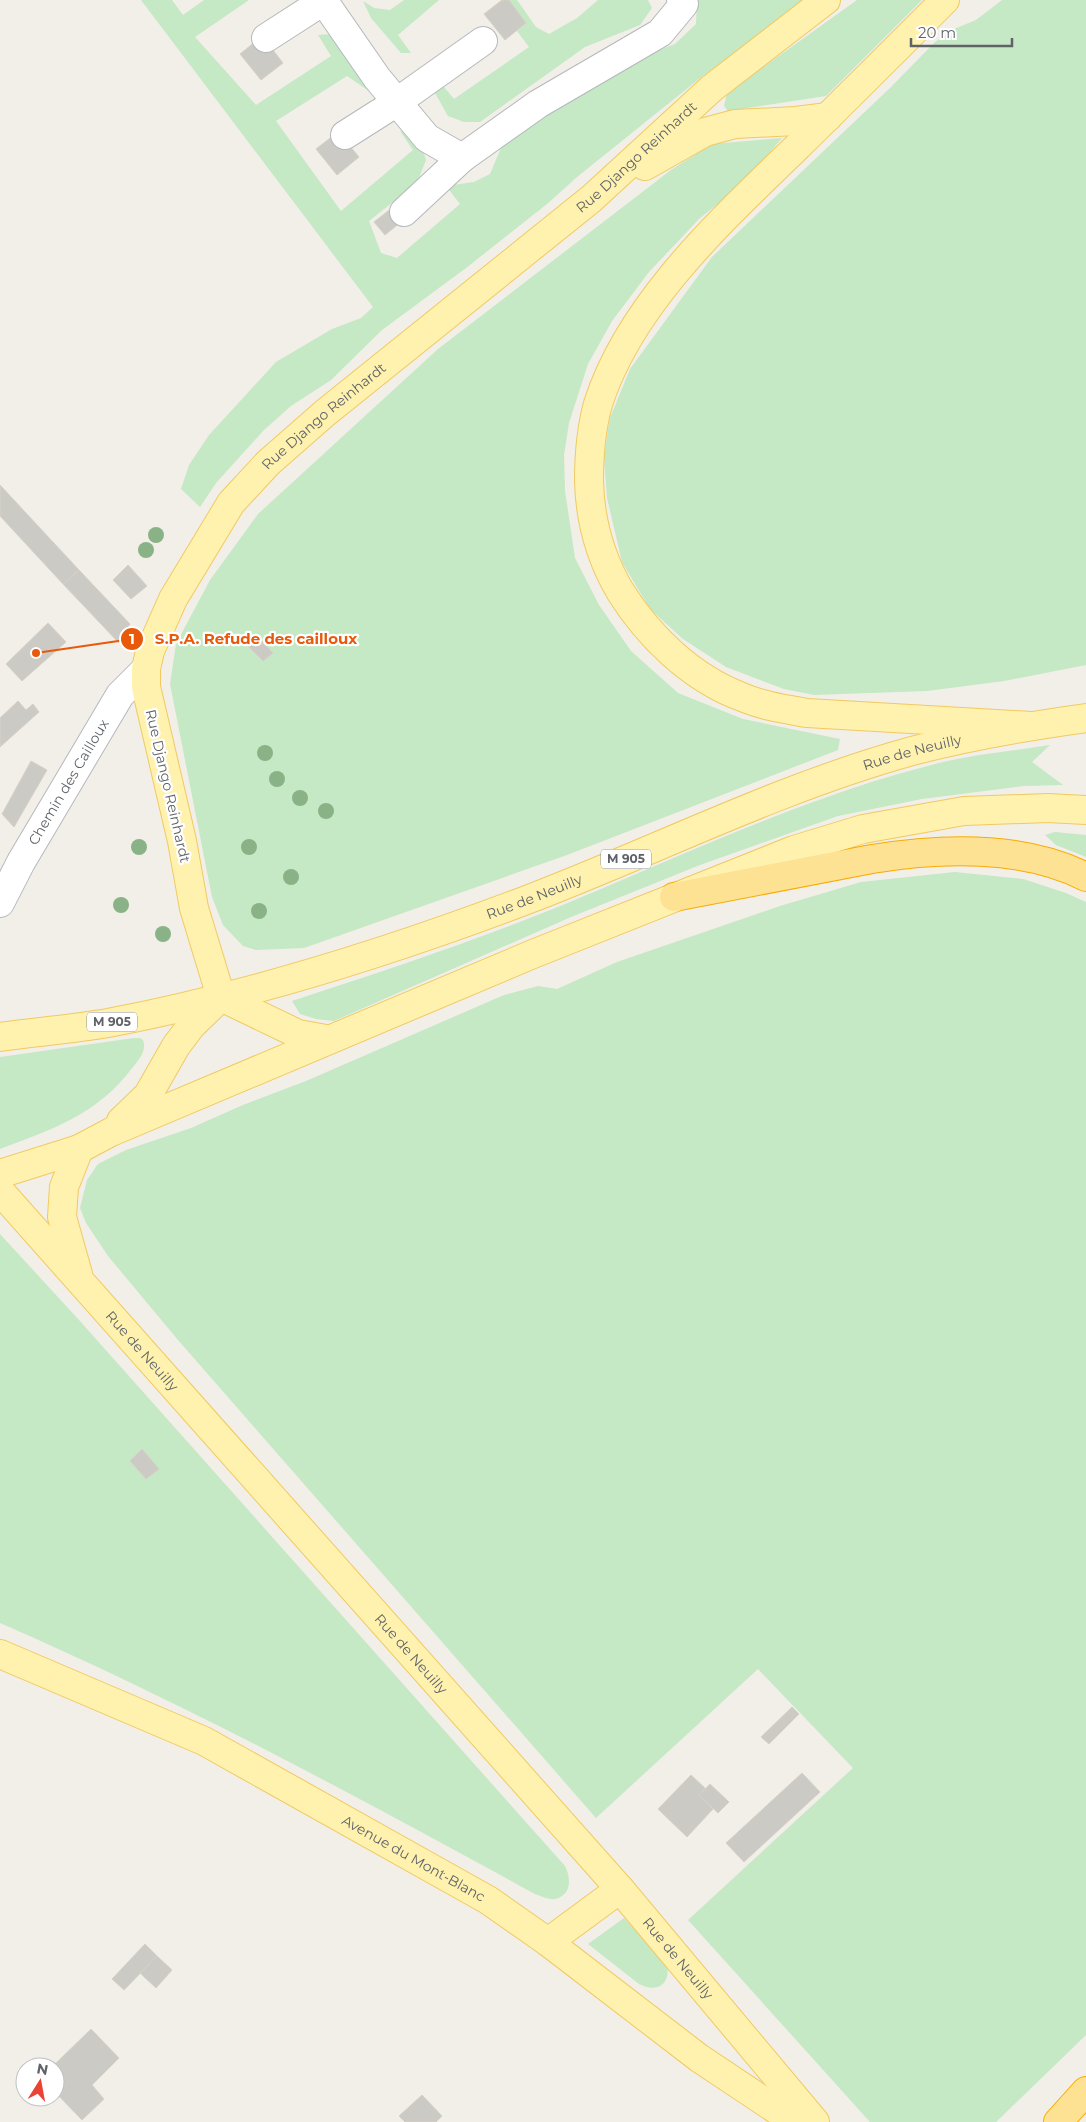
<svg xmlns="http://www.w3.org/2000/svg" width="1086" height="2122" viewBox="0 0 1086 2122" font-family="Montserrat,sans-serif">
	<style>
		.green { fill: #c5e8c5 }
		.building { fill: #cccac5; stroke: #d6d1c6 }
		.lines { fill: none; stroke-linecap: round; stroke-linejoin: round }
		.minor-casing { stroke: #b5b8bc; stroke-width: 30 }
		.major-casing { stroke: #f2c960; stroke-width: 30 }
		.highway-casing { stroke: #f9ab00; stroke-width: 30 }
		.minor { stroke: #fff; stroke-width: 28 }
		.major { stroke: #fff2af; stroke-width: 28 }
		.highway { stroke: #fde293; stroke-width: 28 }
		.tree { fill: #89b387 }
		.labels { text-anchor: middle; stroke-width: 4.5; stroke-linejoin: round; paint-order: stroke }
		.shield { fill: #fff; stroke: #8f9295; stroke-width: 1 }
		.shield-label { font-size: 12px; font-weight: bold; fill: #5f6368 }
		.street-label { font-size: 14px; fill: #5f6368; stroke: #fff }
		.leader { fill: none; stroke: #e8590c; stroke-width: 2 }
		.callout-dot { fill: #e8590c; stroke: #fff; stroke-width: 2 }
		.mark-label { font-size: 15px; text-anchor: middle; font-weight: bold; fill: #fff }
		.callout-label { font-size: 15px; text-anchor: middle; font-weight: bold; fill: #e8590c; stroke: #fff; stroke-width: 4.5; stroke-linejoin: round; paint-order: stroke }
	</style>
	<rect width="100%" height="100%" fill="#f1efe8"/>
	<path class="green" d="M141 0H172L183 15 204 0H249L195 37 256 105 331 56 318 35 331 34 371 83 369 91 347 76 276 121 341 211 413 150 400 131C419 135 421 143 426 160L417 183 369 221 381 253 397 258 460 204 446 186 474 182 490 174 501 148 550 104 610 70 675 44 696 24 697 0H806L704 75 577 177 547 204 466 268 382 330 331 380 291 406 264 430 216 483 200 507 181 489 189 465 209 435 276 362 332 329 361 318 373 307Z
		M404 0H439L398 35 411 53H401L371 18 363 1 374 8 390 10Z
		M509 0H517L536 27 549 34 577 18 598 0H648L652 8 640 25 585 47 480 122H464L448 116 435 93 439 81 454 99 529 47 517 31 526 23Z
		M857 0H922L826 96 728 111 724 106 727 93Z
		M1002 0H1086V665L1004 681 927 691 814 695 784 689 726 667 683 639 650 609 622 562 607 498 604 458 608 429 610 418 630 369 712 257 891 87 935 42 954 29 976 20Z
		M782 138 748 179 699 219 649 272 612 321 588 364 569 423 564 455 565 491 575 558 599 605 631 651 678 693 743 719 840 739 838 750 567 855 304 948 256 950 243 946 223 925 212 897 170 684 176 644 210 580 258 514 438 349 671 170 712 144Z
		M1050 745 1032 762 1063 785 1023 786 922 799 838 816 700 865 571 917 334 1021 316 1019 300 1014 292 1001C381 972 471 942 558 907 683 855 807 796 939 763 975 754 1013 751 1050 745Z
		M1055 832 1086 835V857L1056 845 1045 835Z
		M955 872 1023 879 1066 893 1086 902V2035L996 2122H870L688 1920 853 1768 758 1669 596 1818 178 1340 108 1256 86 1223 80 1208 87 1180 98 1164 126 1150 191 1128 243 1105 306 1081 504 995 538 986 557 989 617 962 780 906 861 882Z
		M134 1038H140L143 1040C147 1051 139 1059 133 1067 97 1115 53 1129 0 1149V1057Z
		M0 1234 79 1320 565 1866C571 1878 572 1895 555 1899 549 1900 541 1896 535 1894 360 1798 184 1703 0 1623Z
		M624 1918 667 1965C671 1985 656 1993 639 1984L588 1944Z"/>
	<path class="building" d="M502 0H509L526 23 505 40 484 14Z
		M262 36 283 63 261 80 240 54Z
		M338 132 359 157 337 175 316 149Z
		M397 204 407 217 385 235 374 222Z
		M0 485 79 570 63 584 0 516Z
		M128 565 147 586 131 599 113 580Z
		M79 570 130 624 119 643 63 584Z
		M48 623 66 642 22 681 6 664Z
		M255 634 273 653 263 661 245 643Z
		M18 701 26 710 33 704 39 712 0 747V718Z
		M31 761 47 770 14 827 2 814Z
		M142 1449 159 1469 146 1479 130 1461Z
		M792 1707 799 1714 769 1744 761 1737Z
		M802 1773 820 1792 744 1862 726 1843Z
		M691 1775 705 1788 699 1795 713 1809 687 1837 658 1809Z
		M710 1784 729 1802 718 1813 699 1795Z
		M145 1944 157 1956 124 1990 112 1979Z
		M157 1956 172 1970 156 1988 140 1973Z
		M91 2029 119 2058 92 2085 104 2099 82 2120 55 2092V2067H52Z
		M422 2095 442 2116 436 2122H405L399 2116Z"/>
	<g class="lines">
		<g class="minor-casing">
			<g id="minor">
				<path d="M323 0 377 78 427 138 462 158 538 104 660 33 684 4 681 0"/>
				<path d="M266 38 325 0"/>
				<path d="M345 135 397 102 483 41"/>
				<path d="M404 212 462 158"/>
				<path id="s1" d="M0 903 21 862 120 695 146 669"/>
			</g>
		</g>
		<g class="major-casing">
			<g id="major">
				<path d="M945 0C896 49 847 98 797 147 723 219 630 303 598 404 591 429 589 455 589 481 590 520 600 557 620 591 648 636 691 678 742 697 763 706 785 709 807 713L1031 726"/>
				<path d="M645 166 705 132 735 124 796 121 828 117"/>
				<path id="s2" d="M221 997 194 908 182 841 146 687V669L150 651 173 599 231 503 268 463 325 413 591 199 712 88 826 0"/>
				<path d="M221 997 298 1034 326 1039"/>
				<path id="s3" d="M0 1037C36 1032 72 1029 108 1023 250 996 389 952 524 901 653 852 778 788 912 751 969 736 1028 726 1086 718"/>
				<path d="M121 1121 148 1095 176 1046 191 1026 220 998"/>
				<path d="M0 1174 79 1149 111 1132 533 954 794 850 863 829 964 811 1048 808 1086 810"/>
				<path id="s4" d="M0 1191 620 1889 815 2122"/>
				<path d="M78 1274 62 1217 64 1187 79 1149"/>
				<path id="s5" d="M0 1654 204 1741 488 1900 548 1942 699 2058 795 2122"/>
				<path d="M548 1942 620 1889"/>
			</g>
		</g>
		<g class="highway-casing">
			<path id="highway" d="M674 897 872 859C940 848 1024 845 1086 877
				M1058 2122 1086 2091"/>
		</g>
		<use href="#minor" class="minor"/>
		<use href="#major" class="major"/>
		<use href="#highway" class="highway"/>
	</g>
	<g class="tree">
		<circle cx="156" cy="535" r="8"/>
		<circle cx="146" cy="550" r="8"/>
		<circle cx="265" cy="753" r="8"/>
		<circle cx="277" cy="779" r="8"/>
		<circle cx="300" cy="798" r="8"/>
		<circle cx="326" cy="811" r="8"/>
		<circle cx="139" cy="847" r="8"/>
		<circle cx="249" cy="847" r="8"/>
		<circle cx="291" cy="877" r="8"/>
		<circle cx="121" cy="905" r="8"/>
		<circle cx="259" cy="911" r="8"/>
		<circle cx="163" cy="934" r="8"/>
	</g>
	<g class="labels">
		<g class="shield">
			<rect x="601" y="849.5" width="50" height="19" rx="4"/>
			<rect x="87" y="1012.5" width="50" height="19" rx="4"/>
		</g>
		<g class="shield-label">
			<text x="626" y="863">M 905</text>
			<text x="112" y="1026">M 905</text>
		</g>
		<g class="street-label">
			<text dy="5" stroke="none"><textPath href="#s2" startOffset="1058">Rue Django Reinhardt</textPath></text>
			<text dy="5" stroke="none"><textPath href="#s2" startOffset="652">Rue Django Reinhardt</textPath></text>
			<text dy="5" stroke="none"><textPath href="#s3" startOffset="959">Rue de Neuilly</textPath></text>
			<text dy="5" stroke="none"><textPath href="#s1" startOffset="139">Chemin des Cailloux</textPath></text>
			<text transform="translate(168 786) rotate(77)" y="5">Rue Django Reinhardt</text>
			<text dy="5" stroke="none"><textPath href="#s3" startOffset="554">Rue de Neuilly</textPath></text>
			<text dy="5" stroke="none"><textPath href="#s4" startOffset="214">Rue de Neuilly</textPath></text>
			<text dy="5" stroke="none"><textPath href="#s4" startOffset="619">Rue de Neuilly</textPath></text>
			<text dy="5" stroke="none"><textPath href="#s5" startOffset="462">Avenue du Mont-Blanc</textPath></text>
			<text dy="5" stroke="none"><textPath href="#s4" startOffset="1024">Rue de Neuilly</textPath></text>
		</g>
	</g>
	<path class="leader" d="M36 653L132 639"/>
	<g class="callout-dot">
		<circle cx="36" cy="653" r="5"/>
		<circle cx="132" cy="639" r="12"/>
	</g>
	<g class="mark-label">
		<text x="132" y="644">1</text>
	</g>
	<g class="callout-label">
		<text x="256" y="644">S.P.A. Refude des cailloux</text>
	</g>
	<g transform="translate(40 2082) rotate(11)"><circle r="24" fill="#ffffff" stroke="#bfc1c3"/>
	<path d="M0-4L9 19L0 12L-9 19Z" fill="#ea4335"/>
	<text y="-8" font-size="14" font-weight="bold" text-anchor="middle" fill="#5f6368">N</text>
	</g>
	<path d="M911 38v8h101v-8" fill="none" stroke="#5f6368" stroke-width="2.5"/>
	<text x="918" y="38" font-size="15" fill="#5f6368" stroke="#ffffff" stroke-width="4" paint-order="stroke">20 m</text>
</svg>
